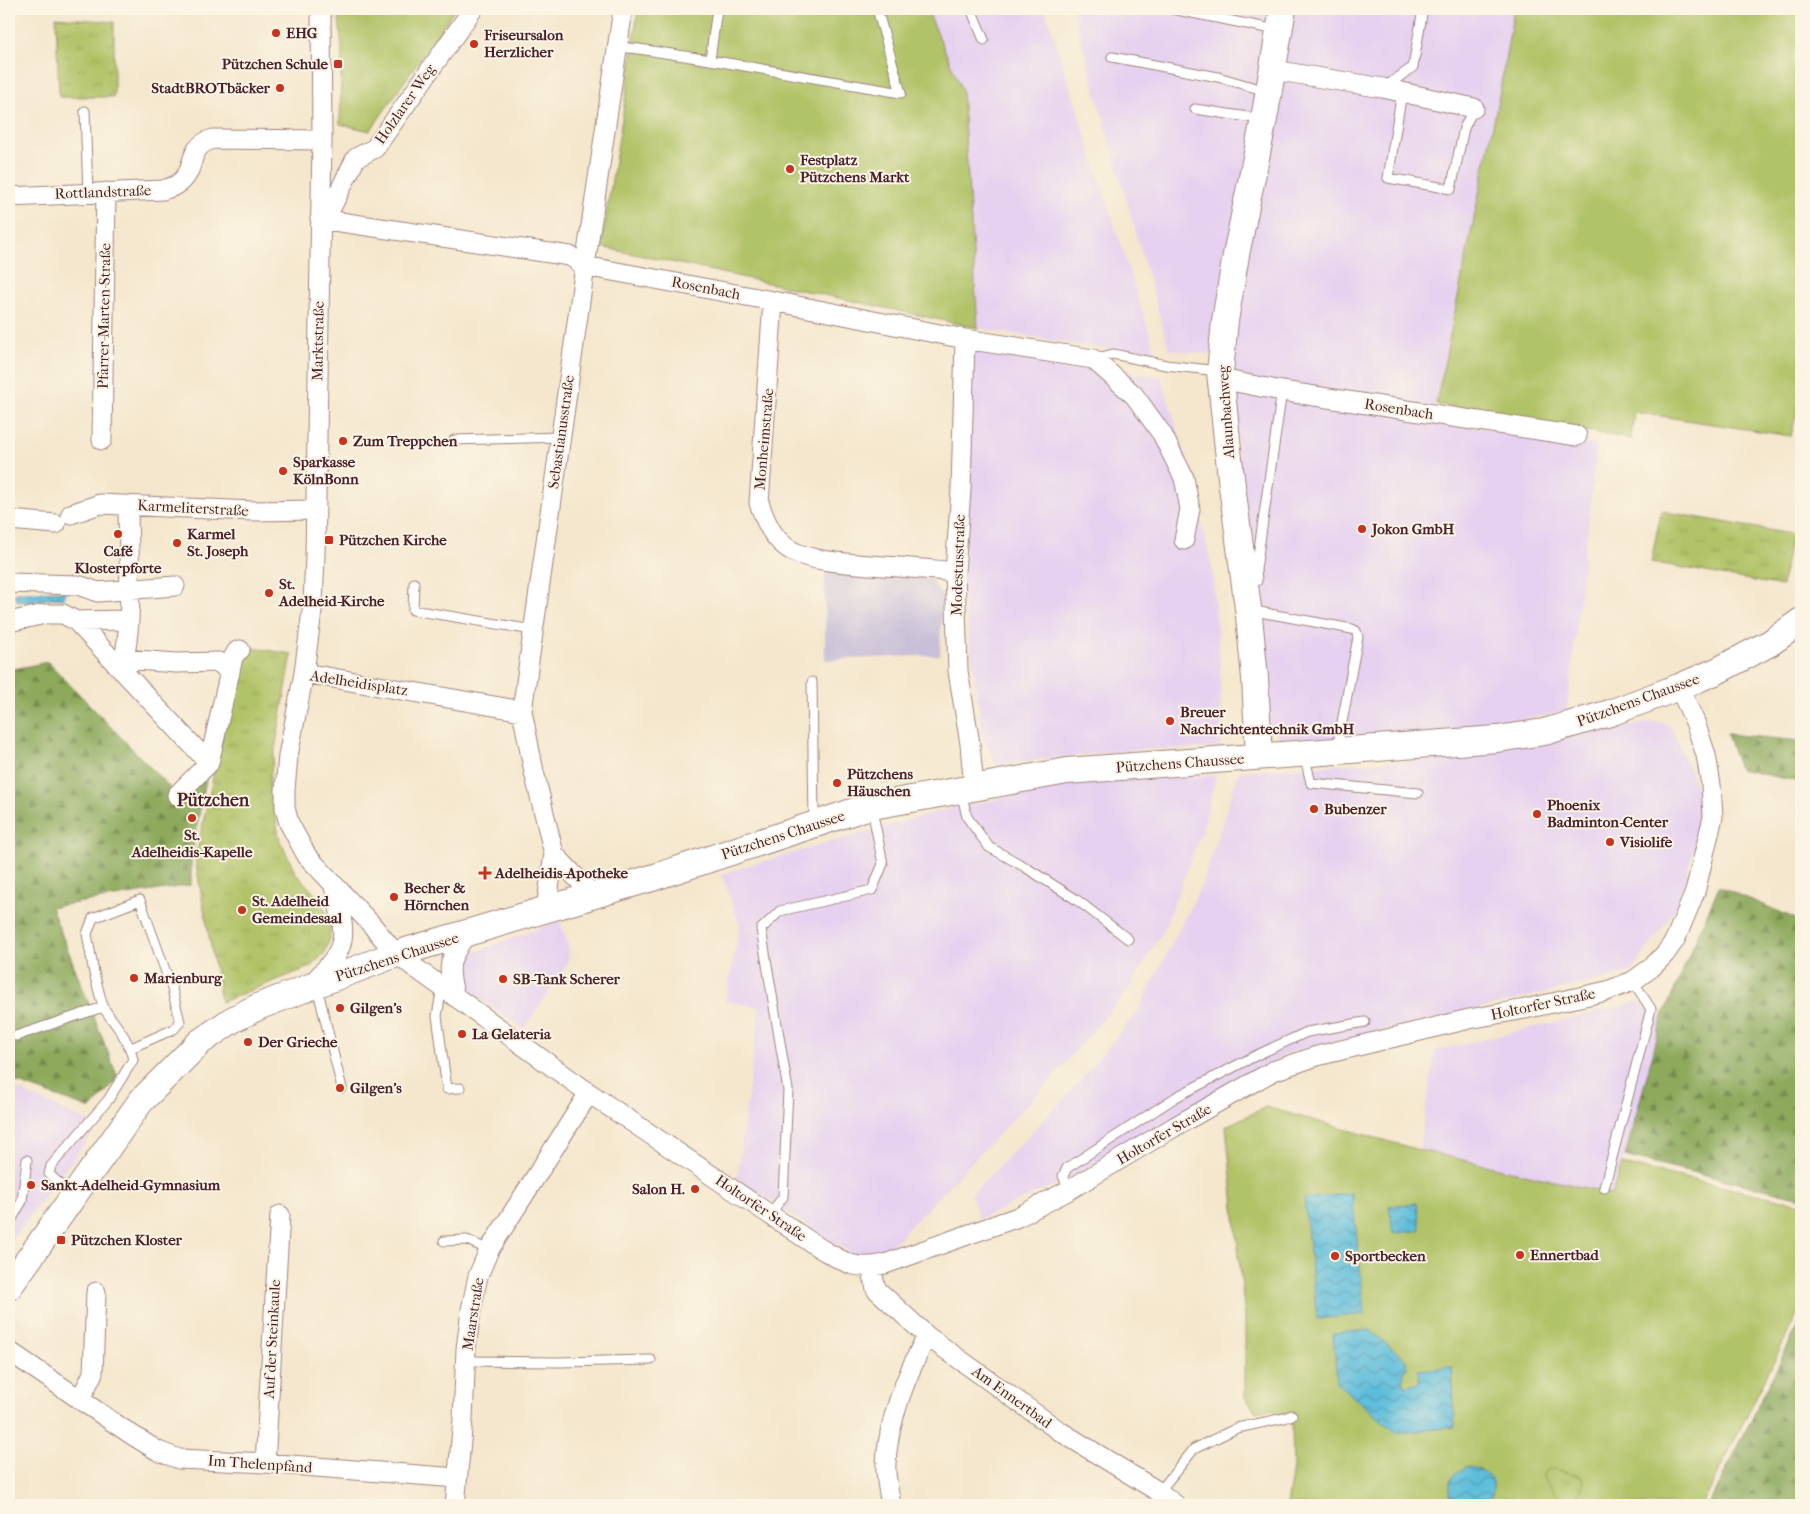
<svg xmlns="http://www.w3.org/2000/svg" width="1810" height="1514" viewBox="0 0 1810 1514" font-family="'IM FELL French Canon',serif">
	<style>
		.built { fill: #e6d2f0 }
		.industrial { fill: #c8bfd8 }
		.grass { fill: #b1c367; stroke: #7e7149 }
		.forest { fill: url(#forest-firs); stroke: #6b6444 }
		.park { fill: url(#park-tufts); stroke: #7e7149 }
		.water { fill: url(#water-waves); stroke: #546e83 }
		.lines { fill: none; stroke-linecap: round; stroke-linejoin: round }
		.lane-casing { stroke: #9f837c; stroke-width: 11 }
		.street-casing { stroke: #9f837c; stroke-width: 21 }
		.secondary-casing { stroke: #9f837c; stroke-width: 28 }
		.lane { stroke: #fff; stroke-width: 9 }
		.street { stroke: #fff; stroke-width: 19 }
		.secondary { stroke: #fff; stroke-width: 26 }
		.poi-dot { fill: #c8321e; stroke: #fcf5e5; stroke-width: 2 }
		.labels { text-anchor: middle; stroke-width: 4; stroke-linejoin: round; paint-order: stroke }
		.poi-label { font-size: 15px; font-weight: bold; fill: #4a1f2b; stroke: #fcf5e5; text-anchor: start }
		.street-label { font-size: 15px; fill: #4a1f2b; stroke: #fcf5e5 }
		.quarter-label { font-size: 18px; font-weight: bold; fill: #4a1f2b; stroke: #fcf5e5 }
	</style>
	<defs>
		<pattern id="forest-firs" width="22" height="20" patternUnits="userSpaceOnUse" patternTransform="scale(1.25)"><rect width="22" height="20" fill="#8ca95c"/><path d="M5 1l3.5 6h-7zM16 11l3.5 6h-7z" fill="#74894c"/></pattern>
		<pattern id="park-tufts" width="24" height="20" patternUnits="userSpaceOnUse" patternTransform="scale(1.25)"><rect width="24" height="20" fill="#b1c367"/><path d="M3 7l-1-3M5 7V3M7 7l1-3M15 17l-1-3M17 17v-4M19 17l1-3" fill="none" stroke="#9aa75a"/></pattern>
		<pattern id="water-waves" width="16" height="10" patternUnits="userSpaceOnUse" patternTransform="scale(1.25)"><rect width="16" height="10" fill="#5dbddb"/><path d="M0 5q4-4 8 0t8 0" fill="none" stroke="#4f99b2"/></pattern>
	</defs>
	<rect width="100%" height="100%" fill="#fcf5e5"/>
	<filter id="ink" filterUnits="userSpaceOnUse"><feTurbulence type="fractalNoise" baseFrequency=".02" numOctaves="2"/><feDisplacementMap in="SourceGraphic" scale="10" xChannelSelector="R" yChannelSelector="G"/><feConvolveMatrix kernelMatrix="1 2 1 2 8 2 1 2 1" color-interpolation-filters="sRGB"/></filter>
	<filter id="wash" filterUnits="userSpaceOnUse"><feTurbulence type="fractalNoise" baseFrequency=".0096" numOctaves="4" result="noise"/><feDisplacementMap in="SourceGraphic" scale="20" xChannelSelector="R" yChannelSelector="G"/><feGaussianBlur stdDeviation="1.12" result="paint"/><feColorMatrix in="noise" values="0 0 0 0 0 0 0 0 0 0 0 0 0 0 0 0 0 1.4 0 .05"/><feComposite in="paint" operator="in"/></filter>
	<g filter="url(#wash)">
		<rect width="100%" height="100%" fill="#f4e7cd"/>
		<path class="built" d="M939 9H1045L1157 357 978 328 962 90 928 14Z
			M1072 9H1514L1499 96 1431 420 1597 445 1567 711 1463 730 1355 740 1279 737 1267 721 1228 357 1169 349Z
			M974 346 1161 377 1190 469 1212 568 1220 662 1221 748 1142 749 996 764 983 736 963 595Z
			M1656 722 1670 725 1694 780 1701 819 1679 904 1631 972 1474 1010 1292 1051 1076 1175 979 1219 971 1195 1068 1095 1138 1011 1203 882 1239 771 1416 760Z
			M1216 775 1202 831 1163 931 1128 990 1048 1083 891 1246 854 1255 826 1238 737 1178 760 1007 725 1001 740 925 722 875 730 871 944 810 1071 784Z
			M560 921 569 949 568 963 524 1029 469 991 464 986 459 971 460 965 463 959 472 953Z
			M1639 1001 1662 1019 1625 1156 1613 1194 1419 1150 1435 1051 1581 1016Z
			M9 1086 98 1126 9 1243Z"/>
		<path class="industrial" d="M825 570 930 579 942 596 940 655 825 660Z"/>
		<path class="grass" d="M338 9H455L370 131 340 124 342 48Z
			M638 9H939L929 14 962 90 978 328 601 247 630 70Z
			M1514 9H1801V395L1791 436 1634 412 1631 439 1436 404 1499 96Z
			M1266 1107 1419 1150 1612 1194 1622 1164 1801 1204V1307L1702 1505H1287L1293 1468 1292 1425 1272 1409 1256 1412 1245 1397V1318L1226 1126Z"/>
		<path class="forest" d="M48 662 173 791 207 774 191 857V885L51 907 118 1078 91 1109 16 1082 9 1074V670Z
			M1727 734 1801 741V782L1739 769Z
			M1719 886 1801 921V1198L1625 1156 1663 1016Z
			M1801 1319V1505H1709Z"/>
		<path class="park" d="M56 17 114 22V97H59Z
			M1661 511 1791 534 1782 586 1651 562Z
			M242 646 292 654 269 783 280 841 296 873 320 900 330 922V938L325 953 310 967 221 1002 195 859Z
			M1547 1469H1551L1580 1477 1584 1481C1581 1491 1578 1499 1569 1504L1563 1501 1542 1476Z"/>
		<path class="water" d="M65 591V597L63 599 51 598 30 602 18 601 14 596 16 592Z
			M1352 1193 1365 1314 1317 1319 1304 1199Z
			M1417 1203 1420 1230 1393 1234 1389 1206Z
			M1370 1330 1406 1360 1407 1369 1403 1370 1404 1385 1420 1383 1418 1370 1452 1367 1455 1427 1397 1433 1337 1383 1333 1333Z
			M1467 1467C1489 1468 1502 1487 1486 1505H1457C1442 1491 1449 1474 1467 1467Z"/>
	</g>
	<g filter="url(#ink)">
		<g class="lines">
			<g class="lane-casing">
				<path id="lane" d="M971 9 984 40
					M1172 9 1277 30
					M618 47 639 49 710 60 901 93 877 9
					M1112 57 1218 77 1266 91
					M710 60 717 9
					M1385 87 1413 67 1423 9
					M1402 92 1388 178 1451 189 1464 128 1474 108
					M1195 109 1261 119
					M85 111 88 193
					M1093 359 1113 354 1166 365 1218 371
					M454 440 560 437
					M1257 581 1256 569 1282 391
					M414 583 413 610 533 630
					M1252 615 1260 612 1352 629 1356 631 1358 637 1337 749
					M812 682 814 821
					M1304 754 1311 783 1418 793
					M961 791 967 817 989 847 1025 867 1077 900 1128 939
					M317 987 342 1088
					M442 987 437 1016 447 1089 460 1088
					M103 1007 94 973 87 934 93 918 140 900 172 989 180 1022 174 1029 131 1048
					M16 1036 103 1007C115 1025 129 1038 133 1060L108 1100 51 1166 49 1174 72 1195
					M1604 1188 1651 1009 1633 981
					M1069 1190 1063 1176 1067 1168 1176 1097 1257 1055 1307 1032 1365 1022
					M770 1214 783 1197 788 1090 761 929 780 911 872 890 883 864 872 809
					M9 1224 22 1201 27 1160
					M444 1241 467 1240 489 1250
					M466 1361 559 1362 651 1360
					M1159 1492 1194 1449 1237 1428 1284 1418 1292 1415"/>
			</g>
			<g class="street-casing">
				<path id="street" d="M321 9 322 140 315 556 313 603 304 673 288 756 285 790V808L289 823 307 856 371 924 396 954 589 1093 818 1247C844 1262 854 1271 885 1264L1018 1217 1069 1190 1174 1127 1273 1071 1317 1056 1469 1019 1525 1009 1607 991 1633 981 1651 968 1665 954 1675 940 1695 892 1713 817 1711 785 1706 755 1695 722 1679 687
					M1273 70 1383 88 1474 108
					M9 197 163 190C168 188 174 187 178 184 198 171 185 147 213 139L322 140
					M320 219 570 256 585 266 773 301 965 339 1093 359 1134 395 1162 434 1184 478 1190 509 1184 540
					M320 219 331 208 356 158 375 148 473 9
					M773 301 759 503C766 523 774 542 794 552 816 562 847 563 870 565 899 567 927 569 955 572
					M965 339 961 490 955 572 958 671 970 744 974 789
					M1221 379 1282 391 1577 436
					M102 440 106 192
					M71 514 100 504 252 511 316 510
					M9 520 56 524
					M9 583 78 585 98 592 175 586
					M76 621 129 620
					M9 622 45 614H63L76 621 209 763
					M124 659 176 663 219 662 230 673
					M122 669C135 615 128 560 128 505
					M304 673 522 711
					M209 763 233 658 237 651 240 650
					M177 795 209 763
					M554 854 593 895
					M546 909 554 854 534 772 522 711 585 266 623 9
					M313 982C351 945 346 935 334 887
					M455 997C446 966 449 959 467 933
					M871 1267 876 1289 927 1336 1058 1430 1159 1492 1176 1505
					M9 1351 129 1433 158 1451 179 1459 265 1463 457 1478
					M80 1400 93 1373 96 1292
					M265 1463 280 1215
					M455 1505 463 1419 466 1349 471 1310 478 1276 489 1250 589 1093
					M891 1505C889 1492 885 1477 886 1463 888 1421 907 1373 927 1336"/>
			</g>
			<g class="secondary-casing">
				<path id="secondary" d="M1259 756 1255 678 1249 616 1231 478 1220 372 1225 321 1236 255 1264 119 1283 9
					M9 1287 141 1101 200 1042 232 1020 260 1006 396 954 655 877 867 807 1067 771 1497 739 1544 732 1610 713 1679 687 1717 671 1770 643 1801 621"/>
			</g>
			<use href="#lane" class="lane"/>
			<use href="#street" class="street"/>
			<use href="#secondary" class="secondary"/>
		</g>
	</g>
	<g class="poi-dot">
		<circle cx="276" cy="33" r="5"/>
		<circle cx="474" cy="44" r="5"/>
		<rect x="333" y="59" width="10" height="10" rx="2.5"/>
		<circle cx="280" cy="88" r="5"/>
		<circle cx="790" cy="169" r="5"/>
		<circle cx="343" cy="441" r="5"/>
		<circle cx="283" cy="471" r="5"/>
		<circle cx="1362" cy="529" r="5"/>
		<circle cx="118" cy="534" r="5"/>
		<rect x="324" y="535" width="10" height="10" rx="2.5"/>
		<circle cx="177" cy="543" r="5"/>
		<circle cx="269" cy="593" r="5"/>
		<circle cx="1170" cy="721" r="5"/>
		<circle cx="837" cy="783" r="5"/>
		<circle cx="1314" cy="809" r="5"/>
		<circle cx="1537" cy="814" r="5"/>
		<circle cx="192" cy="818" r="5"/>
		<circle cx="1610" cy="842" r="5"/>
		<path d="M482.5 865.5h5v5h5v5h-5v5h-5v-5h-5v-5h5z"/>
		<circle cx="394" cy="897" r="5"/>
		<circle cx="242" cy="910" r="5"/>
		<circle cx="134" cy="978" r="5"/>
		<circle cx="503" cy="979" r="5"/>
		<circle cx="340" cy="1008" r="5"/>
		<circle cx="462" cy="1034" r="5"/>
		<circle cx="248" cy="1042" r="5"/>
		<circle cx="340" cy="1088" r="5"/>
		<circle cx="31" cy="1185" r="5"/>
		<circle cx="695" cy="1189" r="5"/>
		<rect x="56" y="1235" width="10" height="10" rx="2.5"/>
		<circle cx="1520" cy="1255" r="5"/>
		<circle cx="1335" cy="1256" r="5"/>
	</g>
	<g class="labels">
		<g class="poi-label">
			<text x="286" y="38">EHG</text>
			<text x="484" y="40">Friseursalon<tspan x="484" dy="17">Herzlicher</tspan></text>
			<text x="328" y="69" text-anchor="end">Pützchen Schule</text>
			<text x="270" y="93" text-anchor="end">StadtBROTbäcker</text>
			<text x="800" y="165">Festplatz<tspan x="800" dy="17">Pützchens Markt</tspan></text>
			<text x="353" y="446">Zum Treppchen</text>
			<text x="293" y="467">Sparkasse<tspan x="293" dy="17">KölnBonn</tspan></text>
			<text x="1372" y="534">Jokon GmbH</text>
			<text x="187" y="539">Karmel<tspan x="187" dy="17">St. Joseph</tspan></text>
			<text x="339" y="545">Pützchen Kirche</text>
			<text x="118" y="556" text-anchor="middle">Café<tspan x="118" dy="17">Klosterpforte</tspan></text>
			<text x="279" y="589">St.<tspan x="279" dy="17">Adelheid-Kirche</tspan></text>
			<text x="1180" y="717">Breuer<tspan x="1180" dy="17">Nachrichtentechnik GmbH</tspan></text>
			<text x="847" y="779">Pützchens<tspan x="847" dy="17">Häuschen</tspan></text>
			<text x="1547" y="810">Phoenix<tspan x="1547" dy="17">Badminton-Center</tspan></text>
			<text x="1324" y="814">Bubenzer</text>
			<text x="192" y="840" text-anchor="middle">St.<tspan x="192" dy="17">Adelheidis-Kapelle</tspan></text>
			<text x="1620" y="847">Visiolife</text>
			<text x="495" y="878">Adelheidis-Apotheke</text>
			<text x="404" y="893">Becher &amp;<tspan x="404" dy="17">Hörnchen</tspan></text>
			<text x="252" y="906">St. Adelheid<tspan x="252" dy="17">Gemeindesaal</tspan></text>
			<text x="144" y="983">Marienburg</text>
			<text x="513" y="984">SB-Tank Scherer</text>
			<text x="350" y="1013">Gilgen's</text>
			<text x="472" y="1039">La Gelateria</text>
			<text x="258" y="1047">Der Grieche</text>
			<text x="350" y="1093">Gilgen’s</text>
			<text x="41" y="1190">Sankt-Adelheid-Gymnasium</text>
			<text x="685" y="1194" text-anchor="end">Salon H.</text>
			<text x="71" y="1245">Pützchen Kloster</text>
			<text x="1530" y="1260">Ennertbad</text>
			<text x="1345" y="1261">Sportbecken</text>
		</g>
		<g class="street-label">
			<text transform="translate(405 104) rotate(-55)" y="5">Holzlarer Weg</text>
			<text transform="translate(103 192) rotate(-2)" y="5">Rottlandstraße</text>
			<text transform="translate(706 288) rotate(11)" y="5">Rosenbach</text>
			<text transform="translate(104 316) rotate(-89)" y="5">Pfarrer-Marten-Straße</text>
			<text transform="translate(318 341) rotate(-89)" y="5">Marktstraße</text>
			<text transform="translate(1399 409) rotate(9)" y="5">Rosenbach</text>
			<text transform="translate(1226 412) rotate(-94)" y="5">Alaunbachweg</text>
			<text transform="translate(561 432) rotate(-82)" y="5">Sebastianusstraße</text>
			<text transform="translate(764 439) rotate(-85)" y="5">Monheimstraße</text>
			<text transform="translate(193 508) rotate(3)" y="5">Karmeliterstraße</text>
			<text transform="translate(958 565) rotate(-88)" y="5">Modestusstraße</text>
			<text transform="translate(359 683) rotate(9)" y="5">Adelheidisplatz</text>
			<text transform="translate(1638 700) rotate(-20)" y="5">Pützchens Chaussee</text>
			<text transform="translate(1180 763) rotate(-4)" y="5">Pützchens Chaussee</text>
			<text transform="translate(783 835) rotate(-18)" y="5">Pützchens Chaussee</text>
			<text transform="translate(397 957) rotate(-18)" y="5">Pützchens Chaussee</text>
			<text transform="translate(1543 1004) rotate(-12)" y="5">Holtorfer Straße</text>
			<text transform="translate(1164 1134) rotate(-30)" y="5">Holtorfer Straße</text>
			<text transform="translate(761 1208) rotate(34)" y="5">Holtorfer Straße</text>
			<text transform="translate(473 1314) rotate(-81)" y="5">Maarstraße</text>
			<text transform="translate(272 1339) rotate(-87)" y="5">Auf der Steinkaule</text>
			<text transform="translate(1012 1397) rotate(36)" y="5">Am Ennertbad</text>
			<text transform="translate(260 1464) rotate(4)" y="5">Im Thelenpfand</text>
		</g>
		<g class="quarter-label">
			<text x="213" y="806">Pützchen</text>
		</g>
	</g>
	<rect width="1810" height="1514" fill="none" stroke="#fcf5e5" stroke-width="30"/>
</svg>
